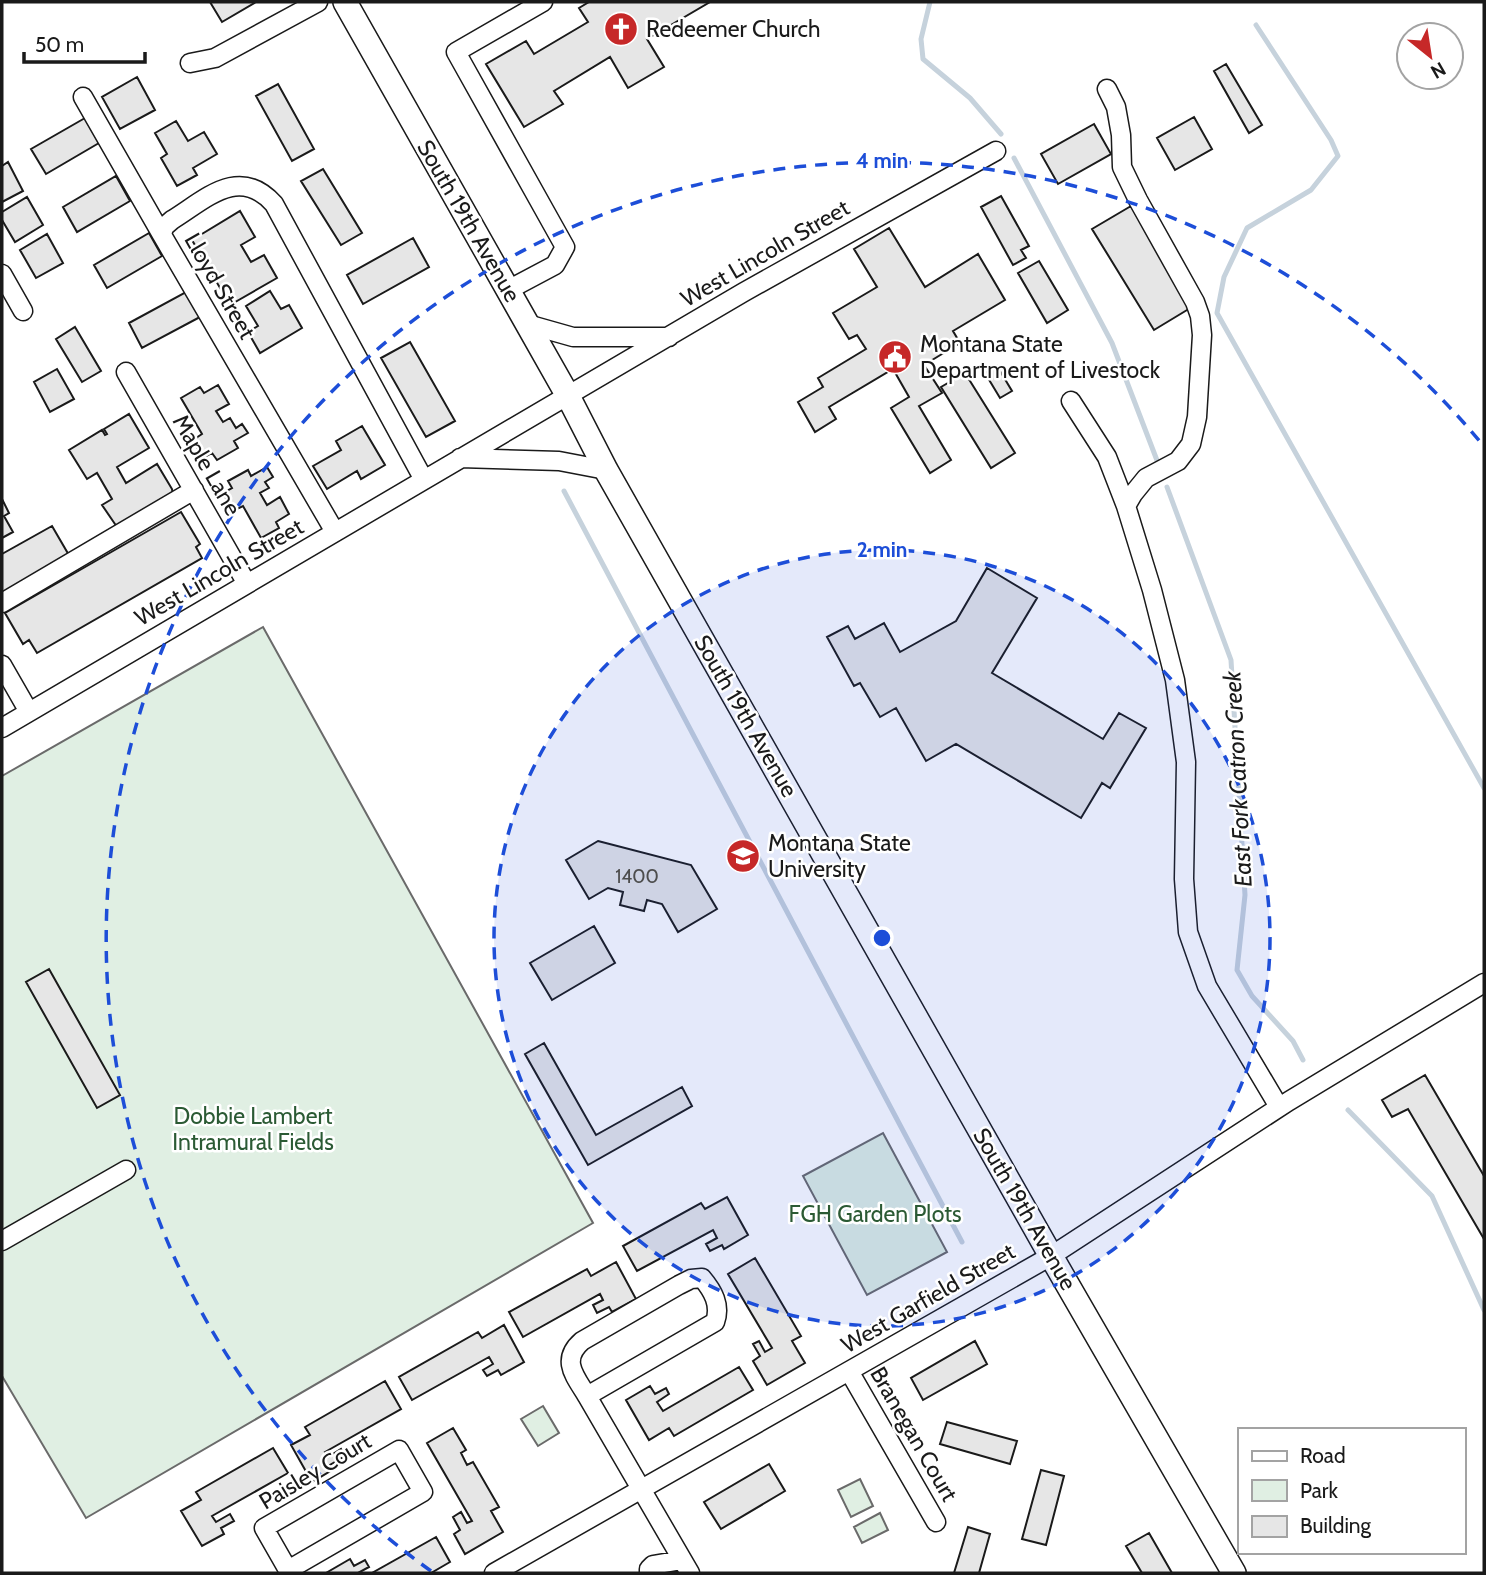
<svg xmlns="http://www.w3.org/2000/svg" width="1486" height="1575" viewBox="0 0 1486 1575" font-family="Cabin,sans-serif">
	<style>
		.green { fill: #e0efe3; stroke: #6a6a6a; stroke-width: 2 }
		.lines { fill: none; stroke-linecap: round; stroke-linejoin: round }
		.stream { stroke: #c6d2dc; stroke-width: 5 }
		.building { fill: #e6e6e6; stroke: #1a1a1a; stroke-width: 2 }
		.minor-casing { stroke: #1a1a1a; stroke-width: 21 }
		.major-casing { stroke: #1a1a1a; stroke-width: 26 }
		.minor { stroke: #fff; stroke-width: 18 }
		.major { stroke: #fff; stroke-width: 23 }
		.ring { fill: none; stroke: #1d4ed8; stroke-width: 3.5; stroke-dasharray: 12 9 }
		.labels { text-anchor: middle; stroke-width: 5; stroke-linejoin: round; paint-order: stroke }
		.number-label { font-size: 19px; fill: #4d4d4d }
		.poi-label { font-size: 23px; fill: #1a1a1a; stroke: #fff; text-anchor: start }
		.street-label { font-size: 23px; fill: #1a1a1a; stroke: #fff }
		.park-label { font-size: 23px; fill: #2b5a34; stroke: #fff }
		.water-label { font-size: 24px; font-style: italic; fill: #1a1a1a; stroke: #fff }
		.centre { fill: #1d4ed8; stroke: #fff; stroke-width: 3.5 }
		.ring-label { font-size: 21px; text-anchor: middle; font-weight: bold; fill: #1d4ed8; stroke: #fff; stroke-width: 5; stroke-linejoin: round; paint-order: stroke }
	</style>
	<rect width="100%" height="100%" fill="#fff"/>
	<path class="green" d="M263 627 593 1223 86 1518 2 1376V776Z
		M883 1133 947 1252 867 1295 803 1176Z
		M543 1406 559 1433 538 1446 521 1419Z
		M860 1479 873 1506 851 1517 838 1490Z
		M880 1513 888 1530 862 1543 854 1527Z"/>
	<g class="lines">
		<path class="stream" d="M930 2 921 39 923 59 970 98 1001 134
			M1256 25 1331 140 1338 156 1311 190 1247 228 1224 277 1217 313 1484 788
			M1014 158 1112 343 1158 463
			M1167 487 1231 660 1245 895 1237 970 1252 996 1293 1041 1303 1060
			M564 491 962 1242
			M1348 1110 1432 1196 1484 1310"/>
	</g>
	<path class="building" d="M210 2H256L222 22Z
		M589 2H710L647 39 664 67 628 88 610 57 554 91 563 104 524 127 486 64 526 41 534 54 588 22 579 8Z
		M1226 64 1262 125 1249 133 1214 71Z
		M137 77 155 110 120 129 102 97Z
		M278 84 314 149 292 161 256 96Z
		M1194 117 1212 149 1175 170 1157 138Z
		M85 118 99 143 46 174 31 149Z
		M176 121 188 141 204 132 217 154 193 168 197 175 177 186 161 158 167 154 155 133Z
		M1094 124 1111 154 1058 184 1041 154Z
		M8 162 23 191 2 202V166Z
		M323 169 362 233 341 245 301 181Z
		M116 176 130 201 77 232 63 207Z
		M1001 196 1029 246 1021 250 1026 258 1013 265 981 207Z
		M27 197 43 225 15 242 2 220V212Z
		M1131 206 1192 307 1154 330 1092 229Z
		M240 211 255 237 241 245 251 262 264 255 277 278 230 305 192 240Z
		M889 228 925 287 978 254 1005 300 953 331 960 343 924 365 942 393 919 406 951 460 930 473 891 408 909 397 893 369 829 407 836 419 815 432 798 402 823 387 818 378 866 349 857 335 849 339 833 313 877 287 854 249Z
		M149 233 162 256 107 288 94 265Z
		M47 234 63 263 36 278 20 250Z
		M413 238 429 267 363 304 347 275Z
		M1039 261 1068 310 1047 323 1018 273Z
		M270 291 281 309 289 305 302 328 260 353 248 332 258 326 246 306Z
		M186 292 200 317 142 348 129 323Z
		M75 327 101 371 82 382 56 339Z
		M410 342 455 421 426 437 381 358Z
		M997 366 1012 391 1000 398 985 373Z
		M57 369 74 399 50 412 34 382Z
		M965 373 1015 453 991 468 941 387Z
		M218 385 229 404 216 411 223 422 230 418 236 428 242 424 248 433 234 441 238 448 217 460 212 453 203 458 193 440 202 434 181 398 200 387 204 393Z
		M129 414 149 448 117 467 126 483 157 464 172 489 173 495 117 527 102 505 112 499 97 473 87 479 69 450 102 430 105 435 107 434 104 429Z
		M362 426 385 465 361 479 357 471 327 489 313 466 341 450 336 441Z
		M267 467 273 477 265 482 269 488 260 493 267 505 280 497 289 514 276 522 279 528 261 538 243 506 233 511 223 493 232 488 228 481 248 470 251 476Z
		M2 499 9 513 4 516 13 532 2 538Z
		M181 512 200 544 196 547 202 558 37 653 29 640 23 644 5 613Z
		M52 526 70 557 2 596V554Z
		M987 568 1037 598 992 673 1103 739 1119 713 1146 728 1110 788 1102 783 1081 818 956 744 926 761 896 708 880 717 860 683 854 686 827 637 848 626 855 639 884 623 900 652 956 621Z
		M598 841 691 865 717 909 678 932 662 904 647 900 644 911 620 905 623 892 608 888 589 899 566 860Z
		M594 926 615 963 552 1000 530 963Z
		M49 969 120 1095 97 1108 26 982Z
		M544 1043 596 1135 682 1087 692 1106 588 1165 525 1054Z
		M1425 1075 1484 1176V1239L1408 1109 1392 1117 1382 1100Z
		M727 1197 748 1235 724 1249 722 1245 710 1251 706 1244 717 1238 713 1230 637 1271 623 1246 701 1203 705 1209Z
		M755 1258 801 1336 792 1341 805 1363 767 1385 753 1361 760 1356 753 1344 759 1341 765 1352 772 1348 728 1274Z
		M616 1262 636 1299 612 1312 609 1307 597 1313 593 1305 603 1300 600 1294 523 1337 509 1312 587 1269 591 1276Z
		M504 1325 524 1362 501 1375 498 1370 487 1376 483 1370 493 1364 489 1357 412 1400 399 1377 478 1332 482 1338Z
		M975 1341 987 1364 923 1400 911 1378Z
		M739 1367 753 1390 674 1436 669 1428 649 1440 626 1400 650 1386 655 1394 666 1388 669 1394 657 1402 663 1411Z
		M385 1381 401 1409 325 1452 328 1457 341 1449 345 1456 330 1465 332 1470 312 1482 291 1445 310 1435 305 1427Z
		M947 1422 1017 1441 1010 1464 940 1444Z
		M453 1428 466 1450 461 1453 467 1465 473 1462 499 1507 491 1511 503 1532 465 1554 454 1534 460 1530 453 1517 461 1512 467 1523 472 1521 427 1443Z
		M273 1448 288 1473 212 1516 216 1522 230 1514 234 1521 221 1528 224 1534 202 1546 181 1511 201 1500 196 1492Z
		M769 1464 785 1491 721 1529 704 1502Z
		M1041 1470 1064 1476 1046 1545 1022 1539Z
		M968 1527 990 1534 979 1573H954Z
		M1149 1533 1172 1573H1142L1126 1546Z
		M436 1537 450 1562 431 1573H372Z
		M350 1559 354 1566 365 1560 369 1567 358 1573H326Z"/>
	<g class="lines">
		<g class="minor-casing">
			<path id="minor" d="M190 63 215 58 318 2
				M1107 89 1116 107 1121 135 1122 167 1138 200 1195 302 1200 316 1202 335 1197 417 1191 444 1178 461 1146 478 1133 494 1126 506
				M83 97 162 235
				M2 274 23 311
				M508 290 555 265 565 247 456 52 543 2
				M527 324 573 337H669
				M126 372 247 584
				M1071 401 1107 457 1126 506 1152 590 1175 680 1186 762 1184 879 1188 932 1207 986 1279 1107
				M460 458 559 461 606 470
				M335 532 162 235 164 227 172 220C206 199 239 165 274 204L424 480
				M2 603 194 490
				M2 665 29 712
				M2 728 744 292 996 151
				M2 1241 126 1170
				M702 1278C713 1291 721 1305 715 1322L587 1396C575 1376 560 1360 582 1341L679 1285 691 1279Z
				M849 1371 936 1522
				M587 1396 690 1573
				M288 1570 423 1492 399 1450 264 1528 288 1570 290 1573
				M494 1573 1051 1256 1289 1101 1484 983
				M649 1573V1569L653 1565 682 1560"/>
		</g>
		<g class="major-casing">
			<path id="major" d="M345 2 568 396 606 470 1051 1256 1234 1573"/>
		</g>
		<use href="#minor" class="minor"/>
		<use href="#major" class="major"/>
	</g>
	<circle cx="882" cy="938" r="388" fill="#1d4ed8" fill-opacity=".12"/>
	<g class="ring">
		<circle cx="882" cy="938" r="388"/>
		<path d="M431 1571A777 777 0 1 1 1482 444"/>
	</g>
	<defs>
		<g id="church-disc" transform="scale(1.75)"><circle r="9.5" fill="#c62828" stroke="#fff"/><path d="M-1.2-6h2.4v3.5h3.3v2.4h-3.3V6h-2.4V-.1h-3.3v-2.4h3.3Z" fill="#fff"/></g>
		<g id="civic-disc" transform="scale(1.75)"><circle r="9.5" fill="#c62828" stroke="#fff"/><path d="M-.6-6.5H3V-4.5H.6V-3L4-1V1h2V6H-6V1h2V-1L-.6-3ZM-1.2 2.5V6h2.4V2.5Z" fill="#fff"/></g>
		<g id="university-disc" transform="scale(1.75)"><circle r="9.5" fill="#c62828" stroke="#fff"/><path d="M0-5L7-2L0 1L-7-2ZM-4 1L0 2.5L4 1V4Q0 6-4 4Z" fill="#fff"/></g>
	</defs>
	<g fill-rule="evenodd">
		<use href="#church-disc" x="621" y="29"/>
		<use href="#civic-disc" x="895" y="357"/>
		<use href="#university-disc" x="743" y="856"/>
	</g>
	<g class="labels">
		<g class="number-label">
			<text x="637" y="883">1400</text>
		</g>
		<g class="poi-label">
			<text x="646" y="37">Redeemer Church</text>
			<text x="920" y="352">Montana State<tspan x="920" dy="26">Department of Livestock</tspan></text>
			<text x="768" y="851">Montana State<tspan x="768" dy="26">University</tspan></text>
		</g>
		<g class="street-label">
			<text transform="translate(469 221) rotate(60)" y="8">South 19th Avenue</text>
			<text transform="translate(765 253) rotate(-30)" y="8">West Lincoln Street</text>
			<text transform="translate(220 286) rotate(60)" y="8">Lloyd Street</text>
			<text transform="translate(207 465) rotate(60)" y="8">Maple Lane</text>
			<text transform="translate(219 572) rotate(-30)" y="8">West Lincoln Street</text>
			<text transform="translate(746 716) rotate(60)" y="8">South 19th Avenue</text>
			<text transform="translate(1025 1209) rotate(60)" y="8">South 19th Avenue</text>
			<text transform="translate(928 1298) rotate(-30)" y="8">West Garfield Street</text>
			<text transform="translate(914 1434) rotate(60)" y="8">Branegan Court</text>
			<text transform="translate(315 1471) rotate(-31)" y="8">Paisley Court</text>
		</g>
		<g class="park-label">
			<text x="253" y="1124">Dobbie Lambert<tspan x="253" dy="26">Intramural Fields</tspan></text>
			<text x="875" y="1222">FGH Garden Plots</text>
		</g>
		<g class="water-label">
			<text transform="translate(1238 779) rotate(-93)" y="8">East Fork Catron Creek</text>
		</g>
	</g>
	<circle cx="882" cy="938" r="10" class="centre"/>
	<g class="ring-label">
		<text x="882" y="168">4 min</text>
		<text x="882" y="557">2 min</text>
	</g>
	<rect width="1486" height="1575" fill="none" stroke="#1a1a1a" stroke-width="7"/>
	<rect x="1238" y="1428" width="228" height="126" fill="#ffffff" stroke="#a3a3a3" stroke-width="2"/>
	<rect x="1252" y="1451" width="35" height="10" fill="#ffffff" stroke="#a3a3a3" stroke-width="2"/>
	<text x="1300" y="1463" font-size="21" fill="#1a1a1a">Road</text>
	<rect x="1252" y="1480" width="35" height="21" fill="#e0efe3" stroke="#a3a3a3" stroke-width="2"/>
	<text x="1300" y="1498" font-size="21" fill="#1a1a1a">Park</text>
	<rect x="1252" y="1516" width="35" height="21" fill="#e6e6e6" stroke="#a3a3a3" stroke-width="2"/>
	<text x="1300" y="1533" font-size="21" fill="#1a1a1a">Building</text>
	<g transform="translate(1430 56) rotate(150)"><circle r="33" fill="#ffffff" stroke="#a3a3a3" stroke-width="2"/>
	<path d="M0-5L12 26L0 18L-12 26Z" fill="#c62828"/>
	<text y="-10" font-size="19" font-weight="bold" text-anchor="middle" fill="#1a1a1a">N</text>
	</g>
	<path d="M24 52v10h121v-10" fill="none" stroke="#1a1a1a" stroke-width="3.5"/>
	<text x="35" y="52" font-size="21" fill="#1a1a1a" stroke="#ffffff" stroke-width="5" paint-order="stroke">50 m</text>
</svg>
